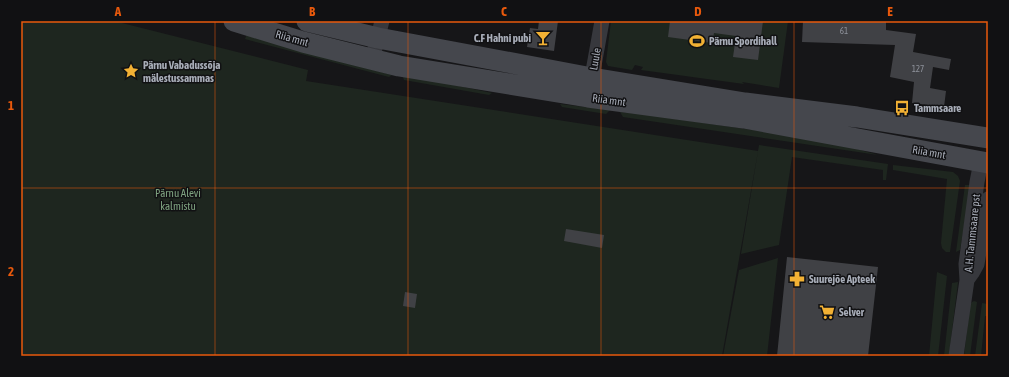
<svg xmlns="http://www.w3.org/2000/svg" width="1009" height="377" viewBox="0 0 1009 377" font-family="'Asap Condensed',sans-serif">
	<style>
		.green { fill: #1e261f }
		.building { fill: #404145 }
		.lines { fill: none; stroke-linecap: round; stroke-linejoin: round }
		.minor { stroke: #37383d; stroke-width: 15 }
		.secondary { stroke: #45474d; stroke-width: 21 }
		.grid { fill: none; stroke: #e8590c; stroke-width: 1; stroke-opacity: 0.55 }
		.labels { text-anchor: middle; stroke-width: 3; stroke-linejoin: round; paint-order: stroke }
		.number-label { font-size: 9px; fill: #8e929b }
		.street-label { font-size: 11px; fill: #a8adb8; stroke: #111113 }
		.poi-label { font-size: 11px; font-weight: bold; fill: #a8adb8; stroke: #111113; text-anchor: start }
		.park-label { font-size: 11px; fill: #7fa381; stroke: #111113 }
		.neatline { fill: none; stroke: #e8590c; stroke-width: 1.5 }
		.grid-label { font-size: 13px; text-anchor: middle; font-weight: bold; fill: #e8590c }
	</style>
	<rect width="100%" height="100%" fill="#161618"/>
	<path class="green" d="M21 21H114L308 70 306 81 758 151 722 356H21Z
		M611 21H788L779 88 742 82 744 84 641 70 643 67 635 65 632 70 608 66 606 62Z
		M247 34 392 75 389 77 245 39Z
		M402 74 492 93 489 95 404 80Z
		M560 104 610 110 606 114 562 107Z
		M620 112 641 114 825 140 878 155 623 117Z
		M759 145 888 164 886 180H883V170L792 157 779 245 741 254Z
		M893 165 953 172 958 176 960 181 950 252H946L942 248 941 243 947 179 893 170Z
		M965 185H971L960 250 956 252Z
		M778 258 767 356H723L739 270Z
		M937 272 947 276 938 356H929Z
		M958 282 949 356H944L952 283Z
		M974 301 977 302 970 356H964L970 305 972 302Z
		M982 303 988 304V316H985L981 356H975Z"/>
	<path class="building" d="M539 21H558L554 51 527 47 530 28 538 29Z
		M670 21H763L758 60 733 57 736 36 714 33 712 43 668 37Z
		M803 21H886V30L916 34 913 52 951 59 949 70 933 67 930 88 946 91 944 107 912 103 914 82 890 77 895 45 802 42Z
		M566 229 604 235 602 248 564 241Z
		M787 257 878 267 868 356H777Z
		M405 292 417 294 415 308 403 306Z"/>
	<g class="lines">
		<path class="minor" d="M372 60 382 21
			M590 88 602 21
			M967 280 972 273 977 264 988 199
			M956 356 967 280 966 264 977 182 981 162"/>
		<path class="secondary" d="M234 21 303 42 399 66 588 97 744 118 988 163
			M307 21 378 38 592 78 745 103 857 117 988 138"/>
	</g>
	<path class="grid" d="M215 21V356M408 21V356M601 21V356M794 21V356M21 188H988"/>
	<defs>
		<g id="bar-bare" transform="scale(1.2)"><path d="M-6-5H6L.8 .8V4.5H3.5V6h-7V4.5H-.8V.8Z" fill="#f2b134" stroke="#111113" stroke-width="2.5" paint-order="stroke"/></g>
		<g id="stadium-bare" transform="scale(1.2)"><path d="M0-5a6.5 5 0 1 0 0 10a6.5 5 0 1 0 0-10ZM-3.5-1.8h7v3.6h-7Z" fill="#f2b134" stroke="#111113" stroke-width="2.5" paint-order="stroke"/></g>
		<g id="sight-bare" transform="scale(1.2)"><path d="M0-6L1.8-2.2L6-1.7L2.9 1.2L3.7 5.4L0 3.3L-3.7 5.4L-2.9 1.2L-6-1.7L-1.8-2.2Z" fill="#f2b134" stroke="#111113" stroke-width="2.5" paint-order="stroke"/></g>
		<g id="bus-bare" transform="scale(1.2)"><path d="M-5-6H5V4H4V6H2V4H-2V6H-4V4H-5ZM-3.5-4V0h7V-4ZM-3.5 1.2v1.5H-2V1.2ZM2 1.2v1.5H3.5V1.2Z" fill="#f2b134" stroke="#111113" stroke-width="2.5" paint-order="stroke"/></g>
		<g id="pharmacy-bare" transform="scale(1.2)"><path d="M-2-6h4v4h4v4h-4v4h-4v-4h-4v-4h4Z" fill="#f2b134" stroke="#111113" stroke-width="2.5" paint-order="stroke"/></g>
		<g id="supermarket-bare" transform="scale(1.2)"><path d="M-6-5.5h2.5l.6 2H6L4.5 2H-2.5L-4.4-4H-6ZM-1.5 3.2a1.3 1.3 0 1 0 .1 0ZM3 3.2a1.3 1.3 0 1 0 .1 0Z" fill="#f2b134" stroke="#111113" stroke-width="2.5" paint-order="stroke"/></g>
	</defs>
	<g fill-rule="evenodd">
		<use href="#bar-bare" x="543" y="38"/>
		<use href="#stadium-bare" x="697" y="41"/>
		<use href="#sight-bare" x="131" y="71"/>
		<use href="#bus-bare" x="902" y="108"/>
		<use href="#pharmacy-bare" x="797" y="279"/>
		<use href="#supermarket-bare" x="827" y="312"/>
	</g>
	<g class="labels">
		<g class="number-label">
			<text x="844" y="34">61</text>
			<text x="918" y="72">127</text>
		</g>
		<g class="street-label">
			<text transform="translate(292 38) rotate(16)" y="4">Riia mnt</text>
			<text transform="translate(595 59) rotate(-80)" y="4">Luule</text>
			<text transform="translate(609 100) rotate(8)" y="4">Riia mnt</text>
			<text transform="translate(929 152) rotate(10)" y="4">Riia mnt</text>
			<text transform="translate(972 233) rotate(-84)" y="4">A.H. Tammsaare pst</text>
		</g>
		<g class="poi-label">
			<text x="531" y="42" text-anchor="end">C.F Hahni pubi</text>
			<text x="709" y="45">Pärnu Spordihall</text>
			<text x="143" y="69">Pärnu Vabadussõja<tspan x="143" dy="13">mälestussammas</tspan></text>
			<text x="914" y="112">Tammsaare</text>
			<text x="809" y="283">Suurejõe Apteek</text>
			<text x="839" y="316">Selver</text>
		</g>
		<g class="park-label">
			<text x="178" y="197">Pärnu Alevi<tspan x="178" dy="13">kalmistu</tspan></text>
		</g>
	</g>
	<rect width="1009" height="377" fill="none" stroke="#111113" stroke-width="44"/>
	<rect x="22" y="22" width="965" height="333" class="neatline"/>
	<g class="grid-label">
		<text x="118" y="16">A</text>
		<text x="312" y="16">B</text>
		<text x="504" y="16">C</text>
		<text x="698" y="16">D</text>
		<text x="890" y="16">E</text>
		<text x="11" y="110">1</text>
		<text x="11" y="276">2</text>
	</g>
</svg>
